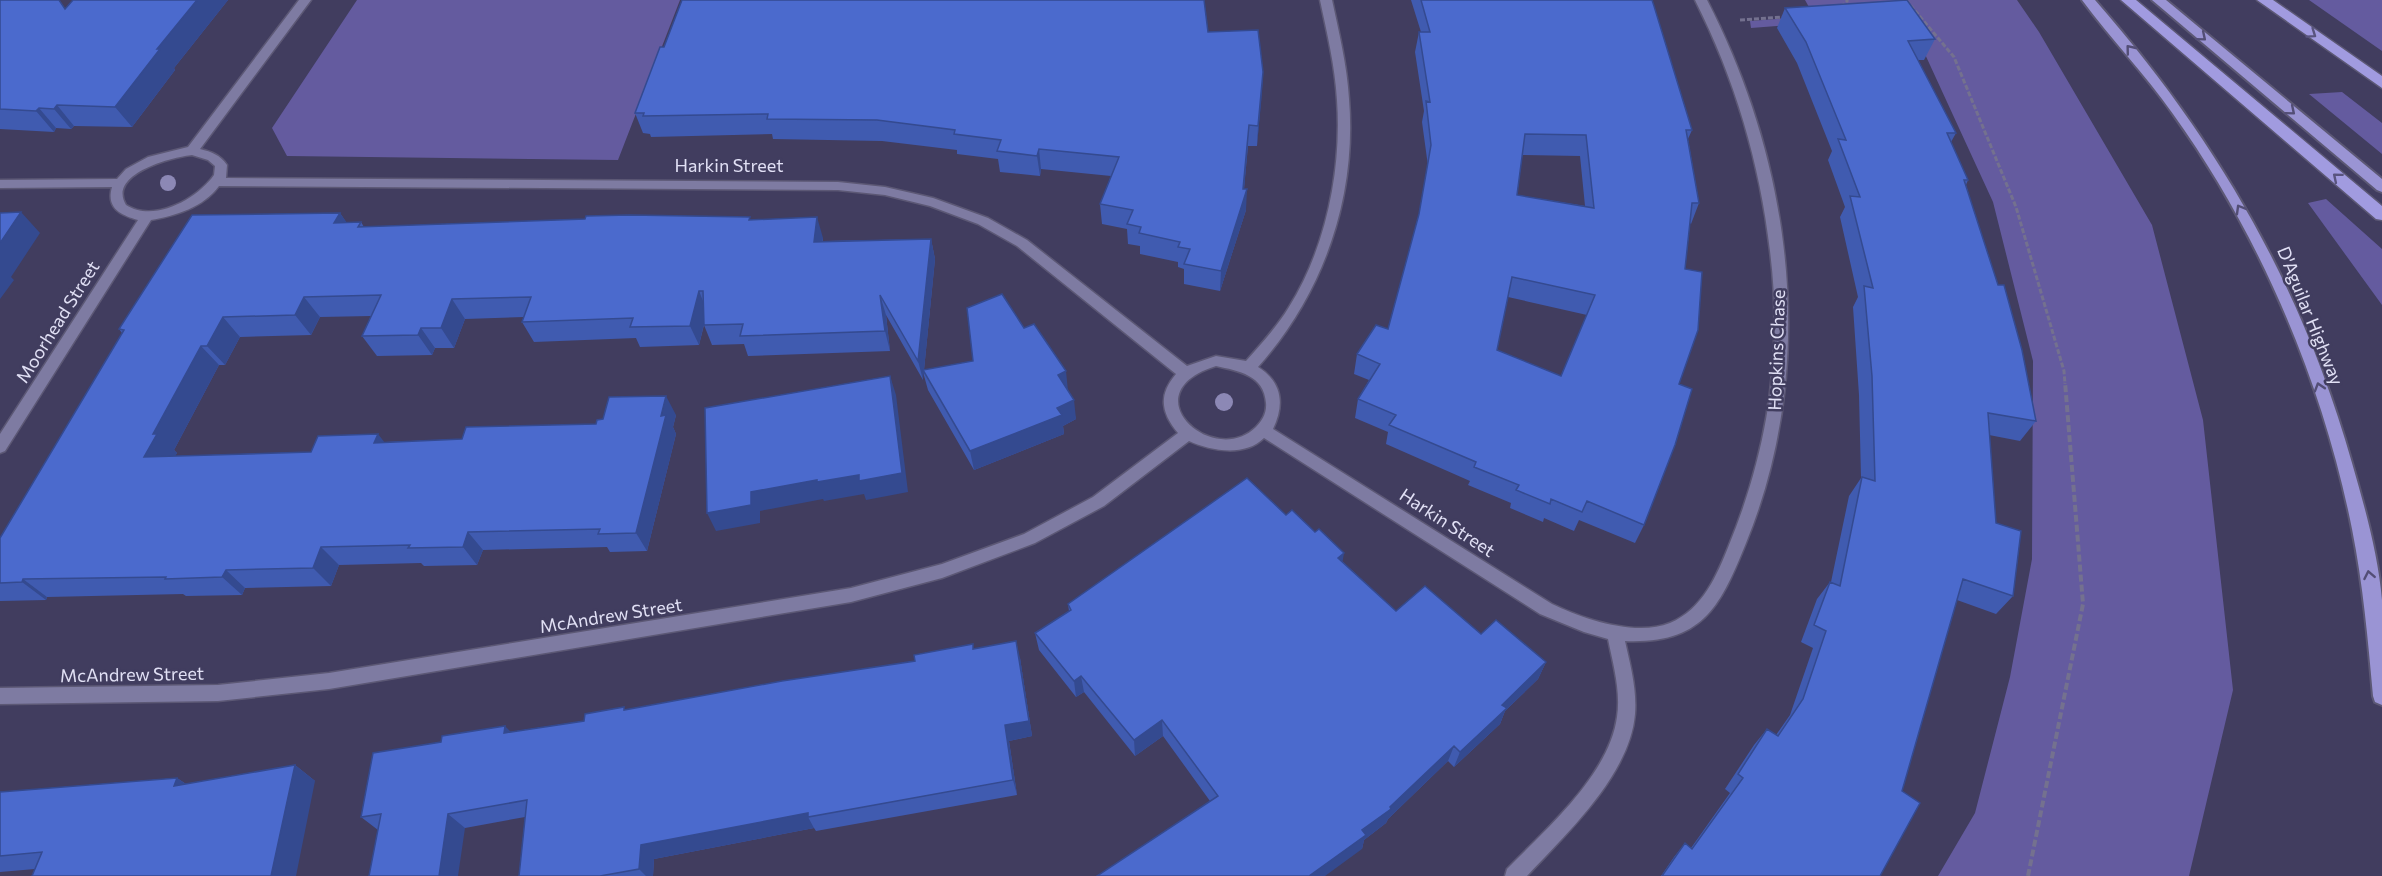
<svg xmlns="http://www.w3.org/2000/svg" width="2382" height="876" viewBox="0 0 2382 876" font-family="Commissioner,sans-serif">
	<style>
		.green { fill: #645b9f }
		.lines { fill: none; stroke-linecap: round; stroke-linejoin: round }
		.minor-casing { stroke: #5c5875; stroke-width: 3 }
		.trunk-casing { stroke: #5c5875; stroke-width: 4 }
		.motorway-casing { stroke: #5c5875; stroke-width: 3 }
		.path-far1 { stroke: #74718f; stroke-width: 3; stroke-dasharray: 5 2; stroke-linecap: butt }
		.path { stroke: #74718f; stroke-width: 4; stroke-dasharray: 7 3; stroke-linecap: butt }
		.minor { fill: #7e7ba2; fill-rule: evenodd }
		.trunk { fill: #9a94d4; fill-rule: evenodd }
		.motorway { fill: #a19be0; fill-rule: evenodd }
		.tree { fill: #8c88b5 }
		.wall { fill: #405bb0; fill-rule: evenodd }
		.shaded-wall { fill: #344a90 }
		.building { fill: #4b6acd; stroke: #344a90; stroke-width: 1.5; fill-rule: evenodd }
		.oneway { stroke: #59547f }
		.oneway2 { stroke: #534e76 }
		.labels { text-anchor: middle; stroke-width: 5; stroke-linejoin: round; paint-order: stroke }
		.street-label { font-size: 18px; fill: #e1e0f5; stroke: #413d5f }
	</style>
	<rect width="100%" height="100%" fill="#413d5f"/>
	<path class="green" d="M357 0H680L618 160 287 156 272 128Z
		M1805 0H2017L2039 32 2152 225 2203 420 2233 690 2189 876H1938L1975 813 2010 677 2032 559 2033 361 1993 202 1924 52 1897 17 1751 28 1750 21 1814 16Z
		M2309 0H2382V51Z
		M2342 92 2382 123V154L2309 94Z
		M2326 199 2382 249V305L2308 203Z"/>
	<g class="lines">
		<g class="minor-casing">
			<path id="minor" d="M299 0H311L200 149C212 152 220 155 227 165L226 178 838 182 885 187 933 198 988 218 1027 240 1187 366 1216 356 1246 361C1261 344 1277 327 1289 307 1326 248 1342 169 1337 100 1335 66 1327 33 1320 0H1332C1339 33 1347 65 1349 99 1357 198 1323 294 1258 367 1282 382 1285 404 1273 429L1552 604C1583 619 1636 637 1670 623 1703 609 1717 575 1729 545 1768 450 1783 354 1770 251 1760 164 1735 79 1695 0H1707C1793 167 1818 367 1746 543 1720 607 1703 644 1625 641 1630 664 1637 689 1635 714 1630 775 1566 834 1527 876H1505L1507 869C1546 829 1609 775 1617 717 1621 691 1613 664 1608 639L1584 632 1540 614 1264 438C1245 457 1211 451 1189 441L1104 506 1035 543 942 578 851 602 329 689 218 701 0 704V688L218 685 329 673 851 588 942 564 1024 534 1093 497 1178 433C1161 413 1158 395 1176 374L1017 246 978 224 930 206 885 195 838 190 219 186C204 207 175 216 151 220L5 451 0 453V434L138 220C120 215 106 208 112 187L0 188V180L117 179 126 169 148 157 188 147ZM192 155 208 160 215 166 214 175C197 199 154 223 126 205 107 174 172 157 192 155ZM1216 366C1239 371 1264 375 1266 403 1267 413 1262 421 1256 427 1213 469 1129 393 1216 366Z"/>
		</g>
		<g class="trunk-casing">
			<path id="trunk" d="M2082 0H2095C2216 138 2302 286 2352 463 2365 508 2378 554 2382 600 2382 635 2382 670 2382 705L2375 702 2373 696C2368 640 2363 584 2352 529 2323 383 2260 235 2173 114 2145 74 2111 39 2082 0Z
				M2152 0H2166L2382 179V192L2377 190Z"/>
		</g>
		<g class="motorway-casing">
			<path id="motorway" d="M2121 0H2136L2382 206V220L2376 219Z
				M2257 0H2273L2382 76V88Z"/>
		</g>
		<path class="path-far1" d="M1906 0 1954 57 2016 207 2064 371 2065 384
			M1841 7 1848 0
			M1740 20 1784 17"/>
		<path class="path" d="M2028 876 2083 604 2065 382"/>
		<use href="#minor" class="minor"/>
		<use href="#trunk" class="trunk"/>
		<use href="#motorway" class="motorway"/>
	</g>
	<g class="tree">
		<circle cx="168" cy="183" r="8"/>
		<circle cx="1224" cy="402" r="9"/>
	</g>
	<path class="wall" d="M0 0 66 8 73 0H228L174 68 175 70 132 127 74 126 71 129 56 128 54 132 0 129Z
		M1411 0H1652L1692 130 1688 139 1699 203 1691 224 1690 223 1685 269 1679 384 1644 525 1635 543 1579 520 1574 531 1544 518 1543 522 1510 508 1511 503 1468 485 1470 481 1386 444 1388 432 1355 418 1358 399 1369 380 1354 374 1357 354 1388 329 1419 215 1428 166 1422 122 1424 111 1415 52 1419 32H1421ZM1522 155 1580 156 1585 206 1517 195ZM1508 297 1587 315 1561 376 1497 350Z
		M1785 8 1935 39 1924 60H1918L1956 133 1951 142 1968 180 1966 185 2036 421 2020 441 1989 435 1996 523 2013 596 1996 614 1957 600 1902 791 1880 876H1661L1674 857 1685 843 1691 848 1730 793 1725 789 1754 745 1767 729 1776 735 1790 715 1813 648 1801 642 1817 599 1830 582H1831L1849 496 1861 478 1859 395 1853 307 1858 297 1840 217 1845 207 1828 160 1832 151 1797 63 1777 28Z
		M1208 32 1263 72 1257 146H1248L1244 189 1246 210 1220 291 1184 284V269L1178 267V262L1140 254V246L1128 244 1127 229 1102 224 1100 204 1111 176 1041 169 1040 176 1000 172 998 159 957 154V150L882 141 773 139 772 134 651 137 650 134 643 133 635 113Z
		M340 213 346 222H361L364 227 751 220 823 238V241L931 239 935 259 924 370 973 361 1024 328 1068 390 1076 419 1063 426 1064 434 974 470 928 390 923 372V380L886 315 890 351 748 356 744 344 712 345 704 325 699 345 640 347 636 338 534 342 522 322 524 317 465 319 454 348H435L432 355 377 356 362 336 371 316 320 317 311 335 240 337 225 365H219L174 450 177 453 175 456 311 452 385 442 462 439 676 415 673 427 676 434 647 551 610 552 607 547 483 550 477 565 424 566 421 563 339 565 331 586 245 588 242 595 186 596 183 594 47 597 46 600 0 601V538L122 333 119 329Z
		M1343 562 1396 611 1481 634 1546 662 1538 679 1505 711 1500 724 1454 767 1448 761 1388 819 1386 823 1364 840 1362 849 1210 801 1163 736 1135 756 1084 692 1076 697 1039 650 1035 633 1069 611 1068 604Z
		M974 649 1020 658 1032 736 1009 741 1017 795 816 831 814 828 654 859 653 876H519L525 817 465 828 378 830 361 817 441 742 584 721 626 710 915 661Z
		M295 765 315 781 35 869 0 872V792L177 778 186 784Z"/>
	<path class="shaded-wall" d="M197 0H228L174 68 175 70 132 127 115 107 157 49Z
		M1263 72 1262 93 1257 146 1258 126Z
		M57 105 74 126 71 129 54 109Z
		M39 108 56 128 54 132 36 111Z
		M1249 125 1243 203 1247 189 1246 210 1220 291 1221 271 1243 189Z
		M1039 149 1041 169 1040 176 1037 156Z
		M21 212 40 233 11 277 14 280 0 299V243Z
		M340 213 354 233 334 223Z
		M817 217 823 238 820 262 814 242Z
		M931 239 935 259 923 380 918 361Z
		M699 291 707 311 699 345 690 326Z
		M880 295 886 315 890 351 885 331Z
		M304 297 320 317 311 335 295 315Z
		M452 299 465 319 454 348 441 328Z
		M223 317 240 337 225 365 207 346Z
		M421 328 435 348 432 355 418 335Z
		M201 346 219 365 174 450 177 453 164 476 144 457 153 434Z
		M1066 371 1068 391 1058 375Z
		M890 376 896 395 908 492 866 500 864 494 824 501 823 499 760 511V523L716 531 707 513 751 492Z
		M666 396 676 415 673 427 676 434 647 551 636 533Z
		M1074 400 1076 419 1063 426 1064 434 974 470 970 451Z
		M378 434 393 453 374 443Z
		M468 532 483 550 477 565 463 547Z
		M321 547 339 565 331 586 313 568Z
		M1344 553 1341 571 1338 558Z
		M226 570 245 588 242 595 222 577Z
		M23 579 47 597 46 600 22 582Z
		M1016 641 1020 658 1032 736 1009 741 1017 795 1013 780 1005 725Z
		M1546 662 1538 679 1505 711 1500 724 1454 767 1460 752 1502 705Z
		M1081 676 1084 692 1076 697 1074 681Z
		M1162 720 1163 736 1135 756 1134 740Z
		M505 726 520 741 504 733Z
		M1454 746 1448 761 1388 819 1386 823 1364 840 1362 849 1325 876H1309L1390 807Z
		M295 765 315 781 296 876H271Z
		M177 778 199 793 174 786Z
		M808 813V817L814 828 654 859 653 876H646L639 869 641 845Z
		M448 814 465 828 458 876H439Z"/>
	<path class="building" d="M0 0H59L65 9 73 0H197L157 49H160L115 107 57 105 54 109 39 108 36 111 0 109Z
		M682 0H1204L1208 32 1258 30 1263 72 1258 126 1249 125 1243 189H1247L1221 271 1184 264 1190 249 1178 247 1180 242 1139 233 1141 227 1127 224 1133 210 1100 204 1119 157 1039 149 1037 156 997 151 1001 140 954 134 955 130 877 120 767 119 768 114 643 116 644 113H635L660 47H664Z
		M1421 0H1652L1654 6 1692 130H1686L1699 203H1692L1685 269 1702 272 1698 330 1679 384 1692 389 1675 445 1644 525 1587 501 1582 512 1551 499 1550 504 1516 490 1519 485 1474 467 1476 462 1389 425 1396 415 1358 399 1380 364 1357 354 1376 325 1388 329 1419 214 1431 145 1426 101 1430 102 1419 32H1430ZM1525 134 1586 135 1594 208 1517 195ZM1512 277 1595 295 1561 376 1497 350Z
		M1907 0 1935 39 1908 41 1956 133H1947L1968 180H1964L1998 285H2004L2022 350 2036 421 1988 413 1996 523 2021 531 2013 596 1963 579 1902 791 1920 803 1880 876H1662L1685 843 1692 849 1743 778 1738 774 1767 729 1778 736 1803 699 1826 631 1814 625 1830 582 1840 586 1862 477 1875 481 1872 376 1864 286 1873 288 1850 196 1860 197 1838 139 1846 140 1806 42 1785 8Z
		M21 212 0 243V213Z
		M340 213 334 223 361 222 358 227 585 219 586 216 630 215 750 217 749 220 817 217 814 242 931 239 918 361 880 295 885 331 740 336 743 324 704 325 703 291H699L690 326 630 327 633 318 522 322 531 297 452 299 441 328H421L418 335 362 336 381 295 304 297 295 315 223 317 207 346H201L153 434H157L144 457 311 452 318 436 378 434 374 443 462 439 466 427 596 424 597 420 603 419 609 397 666 396 661 416 666 415 636 533 598 534 600 529 468 532 463 547 408 548 410 545 321 547 313 568 226 570 222 577 165 579 166 577 23 579 22 582 0 583V538L124 330 119 329 192 215Z
		M1002 294 1024 328 1034 324 1066 371 1058 375 1074 400 1057 408 1062 415 970 451 923 370 973 361 967 308Z
		M890 376 902 473 859 481V475L817 482V480L751 492V505L707 513 705 408Z
		M1247 478 1286 515 1292 510 1315 532 1319 529 1344 553 1338 558 1396 611 1425 586 1481 634 1496 620 1546 662 1502 705 1507 708 1460 752 1454 746 1390 807 1391 809 1362 830 1366 835 1309 876H1097L1218 796 1162 720 1134 740 1081 676 1074 681 1035 633 1071 610 1068 604Z
		M1016 641 1029 721 1005 725 1013 780 808 817V813L641 845 639 869 600 876H519L527 800 448 814 439 876H369L381 814 361 817 373 753 441 742 442 736 505 726 504 733 584 721 585 714 624 707V710L782 681 915 661 914 655 973 644V649Z
		M295 765 271 876H32L42 852 0 856V792L177 778 174 786Z"/>
	<defs><path id="oneway-chevron" d="M-2-3.5L2.5 0L-2 3.5" fill="none" stroke-width="1.6" stroke-linecap="round" stroke-linejoin="round" transform="scale(1.5)"/></defs>
	<g class="oneway">
		<use href="#oneway-chevron" transform="translate(2312 34) rotate(35)"/>
		<use href="#oneway-chevron" transform="translate(2337 177) rotate(-140)"/>
	</g>
	<g class="oneway2">
		<use href="#oneway-chevron" transform="translate(2202 37) rotate(40)"/>
		<use href="#oneway-chevron" transform="translate(2130 49) rotate(-129)"/>
		<use href="#oneway-chevron" transform="translate(2291 111) rotate(40)"/>
		<use href="#oneway-chevron" transform="translate(2240 209) rotate(-120)"/>
		<use href="#oneway-chevron" transform="translate(2319 387) rotate(-107)"/>
		<use href="#oneway-chevron" transform="translate(2369 575) rotate(-101)"/>
	</g>
	<g class="labels">
		<g class="street-label">
			<text x="729" y="172">Harkin Street</text>
			<text transform="translate(2310 316) rotate(68)" y="6">D'Aguilar Highway</text>
			<text transform="translate(58 322) rotate(-58)" y="6">Moorhead Street</text>
			<text transform="translate(1777 350) rotate(-88)" y="6">Hopkins Chase</text>
			<text transform="translate(1447 523) rotate(33)" y="6">Harkin Street</text>
			<text transform="translate(611 616) rotate(-9)" y="6">McAndrew Street</text>
			<text transform="translate(132 675) rotate(-1)" y="6">McAndrew Street</text>
		</g>
	</g>
</svg>
